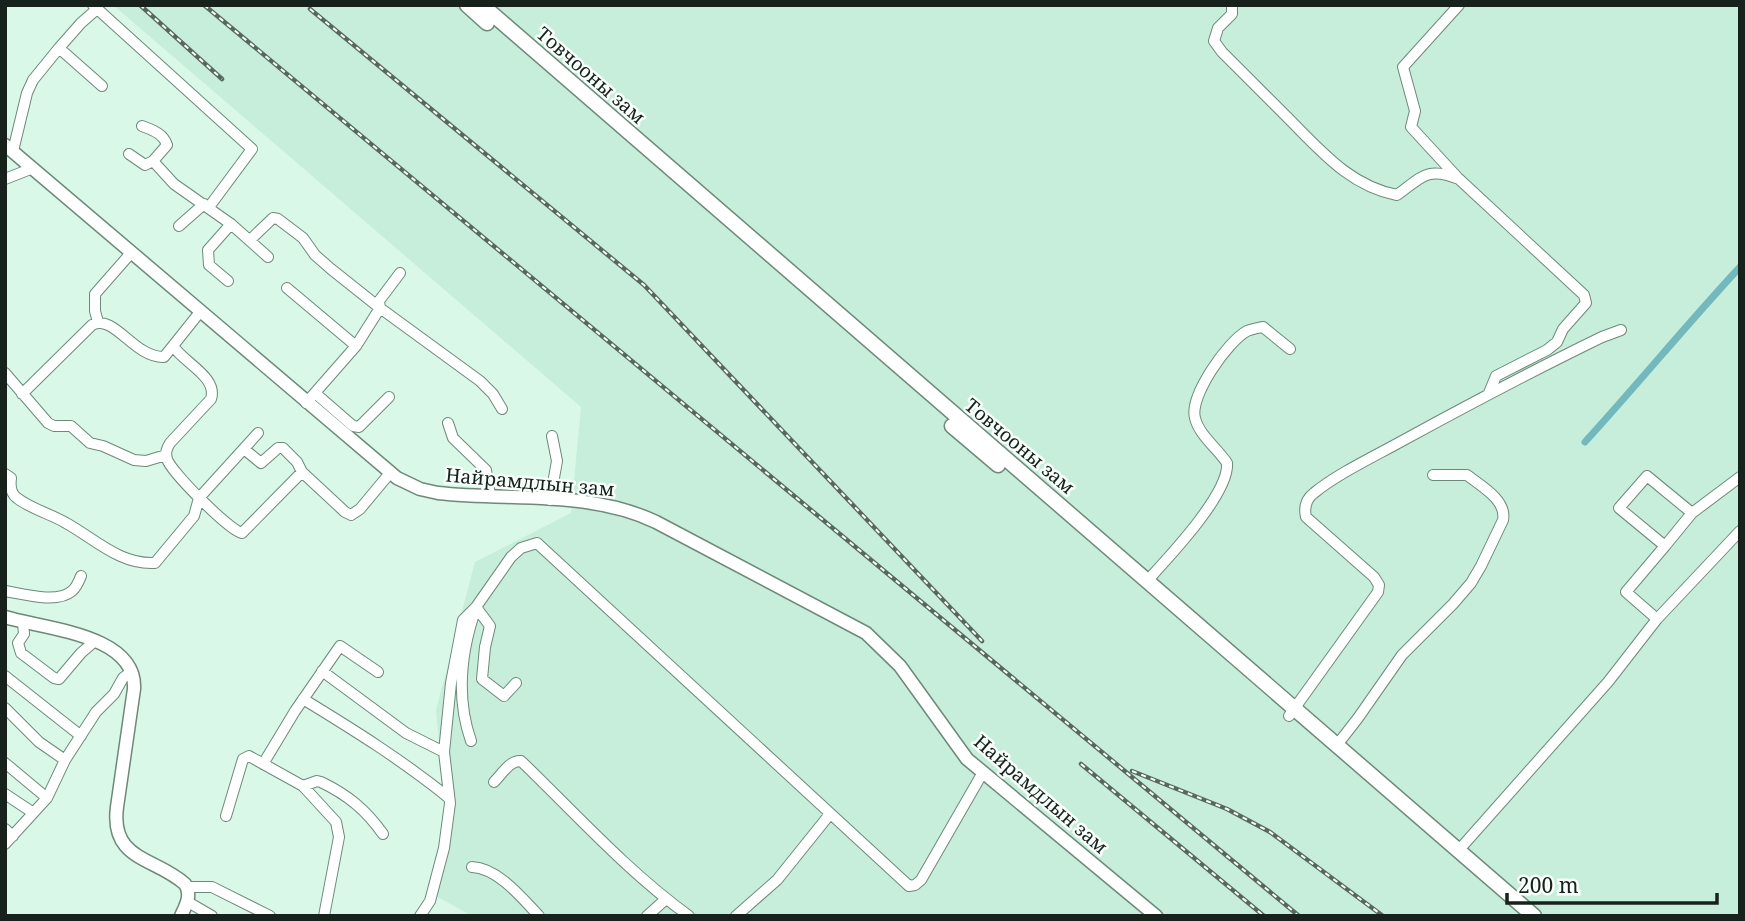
<svg xmlns="http://www.w3.org/2000/svg" width="1745" height="921" viewBox="0 0 1745 921" font-family="'Noto Serif',serif">
	<style>
		.built { fill: #c7eeda }
		.lines { fill: none; stroke-linecap: round; stroke-linejoin: round }
		.canal { stroke: #72b8bd; stroke-width: 7 }
		.minor-casing { stroke: #6d897b; stroke-width: 12 }
		.major-casing { stroke: #6d897b; stroke-width: 15 }
		.highway-casing { stroke: #6d897b; stroke-width: 17 }
		.minor { stroke: #fff; stroke-width: 10 }
		.major { stroke: #fff; stroke-width: 12 }
		.highway { stroke: #fff; stroke-width: 14 }
		.rail-casing { stroke: #57695f; stroke-width: 4.5 }
		.rail { stroke: #f8fefb; stroke-width: 2; stroke-dasharray: 5; stroke-linecap: butt }
		.labels { text-anchor: middle; stroke-width: 5; stroke-linejoin: round; paint-order: stroke }
		.street-label { font-size: 19px; fill: #17221c; stroke: #f8fefb }
	</style>
	<rect width="100%" height="100%" fill="#d9f8e8"/>
	<path class="built" d="M113 5H1740V916H472L436 896 445 804 436 710 475 562 571 513 581 407Z"/>
	<g class="lines">
		<path class="canal" d="M1585 442C1638 384 1687 324 1740 267"/>
		<g class="minor-casing">
			<path id="minor" d="M93 5 252 149 209 207
				M1232 5V14L1218 28 1214 41 1222 52C1244 74 1266 96 1288 118 1321 151 1350 186 1397 195 1422 177 1427 166 1459 179L1584 295 1586 303 1563 329 1557 342 1547 350 1496 376 1489 393
				M59 48 81 23 97 9
				M142 126C152 130 163 133 167 145L153 161 174 184 231 224 268 257
				M13 151 27 93 33 80 59 48 102 86
				M129 154 145 165 153 161
				M1457 177 1411 127 1415 111 1403 67 1459 5
				M5 179 33 168
				M179 226 204 204
				M250 240 273 218 278 219 303 238 315 255 331 269 380 308
				M228 281 209 265 208 250 231 224
				M287 288 356 346
				M380 308 379 301 400 273
				M98 322 95 311V294L131 253
				M173 346C184 363 218 377 211 399L170 443C167 448 165 452 167 459 171 472 230 531 242 533L302 472
				M5 373 48 423 54 426H71L90 443 103 446 134 460 146 461 166 455
				M315 393 353 426 359 427 389 397
				M22 394 92 325C114 313 134 358 164 357L200 312
				M306 403 356 346 380 308 480 381 493 394 502 409
				M448 423 453 438 486 470 490 496
				M244 449 261 463 278 448H283L297 462 302 472 345 512 351 515 360 509 390 473
				M5 474 11 478C10 485 10 493 17 498 31 509 51 514 66 523 95 539 120 565 155 563L194 516 199 498 258 433
				M550 500 557 461 552 436
				M1692 513 1740 477
				M1147 581C1168 558 1230 493 1227 463 1218 449 1199 435 1195 418 1189 396 1228 341 1247 331 1252 329 1258 328 1263 327L1290 349
				M5 591C23 594 57 604 72 591 76 588 79 581 81 576
				M476 607 490 626 485 647 482 679 504 696 516 683
				M1657 619 1626 592 1665 546 1619 508 1647 476 1692 513 1665 546
				M23 623 24 634 18 643 21 653 54 678 59 679 81 653 95 641
				M322 671 406 733 444 752
				M5 676 81 736
				M303 699C354 730 402 760 449 798
				M5 708 39 742 65 760
				M1289 716 1378 592 1379 585 1374 577 1306 517C1304 508 1306 499 1314 493 1337 474 1375 456 1402 441 1468 405 1534 370 1602 337L1621 330
				M471 741C456 698 461 651 476 608
				M1337 745 1358 718 1402 655 1453 604 1471 583 1481 566 1503 520C1507 500 1481 486 1467 475H1433
				M5 763 47 798
				M263 764 295 711 340 646 378 672
				M494 782C502 774 510 760 521 761 576 814 627 871 689 916
				M303 786 317 781 321 782C348 795 366 810 383 834
				M5 794 32 812
				M226 816 243 759 249 756 303 786 336 822 339 837 324 916
				M5 829 13 836
				M5 844 47 798 65 760 96 712 114 694 123 678 132 671
				M1458 851 1608 682 1657 619 1740 531
				M472 867C498 868 522 898 539 916
				M187 887H212L270 916
				M188 902 212 916
				M420 916 430 901 444 848 450 803 444 752 451 683 463 620 476 607 511 557 521 548 537 543 909 886 915 885 921 880 982 774
				M647 916 666 899
				M736 916 777 880 830 814"/>
		</g>
		<g class="major-casing">
			<path id="major" d="M5 145 397 478 420 489 438 493C511 501 589 490 656 522L866 633 900 666 967 759 1156 916
				M5 617C44 629 137 634 134 689L117 807C110 861 155 857 185 884 192 895 186 905 181 916"/>
		</g>
		<g class="highway-casing">
			<path id="highway" d="M467 5 487 23
				M482 5 1534 916
				M952 426 998 465"/>
		</g>
		<use href="#minor" class="minor"/>
		<use href="#major" class="major"/>
		<use href="#highway" class="highway"/>
		<g class="rail-casing">
			<path id="rail" d="M140 5 222 79
				M204 5 1299 916
				M310 9 644 285 982 641
				M1081 764 1264 916
				M1132 771 1227 809 1270 832 1383 916"/>
		</g>
		<use href="#rail" class="rail"/>
	</g>
	<g class="labels">
		<g class="street-label">
			<text transform="translate(591 75) rotate(41)" y="7">Товчооны зам</text>
			<text transform="translate(1020 446) rotate(40)" y="7">Товчооны зам</text>
			<text transform="translate(530 482) rotate(5)" y="7">Найрамдлын зам</text>
			<text transform="translate(1041 794) rotate(41)" y="7">Найрамдлын зам</text>
		</g>
	</g>
	<rect width="1745" height="921" fill="none" stroke="#17221c" stroke-width="14"/>
	<path d="M1507 893v10h210v-10" fill="none" stroke="#17221c" stroke-width="3.5"/>
	<text x="1518" y="893" font-size="21" fill="#17221c" stroke="#f8fefb" stroke-width="5" paint-order="stroke">200 m</text>
</svg>
